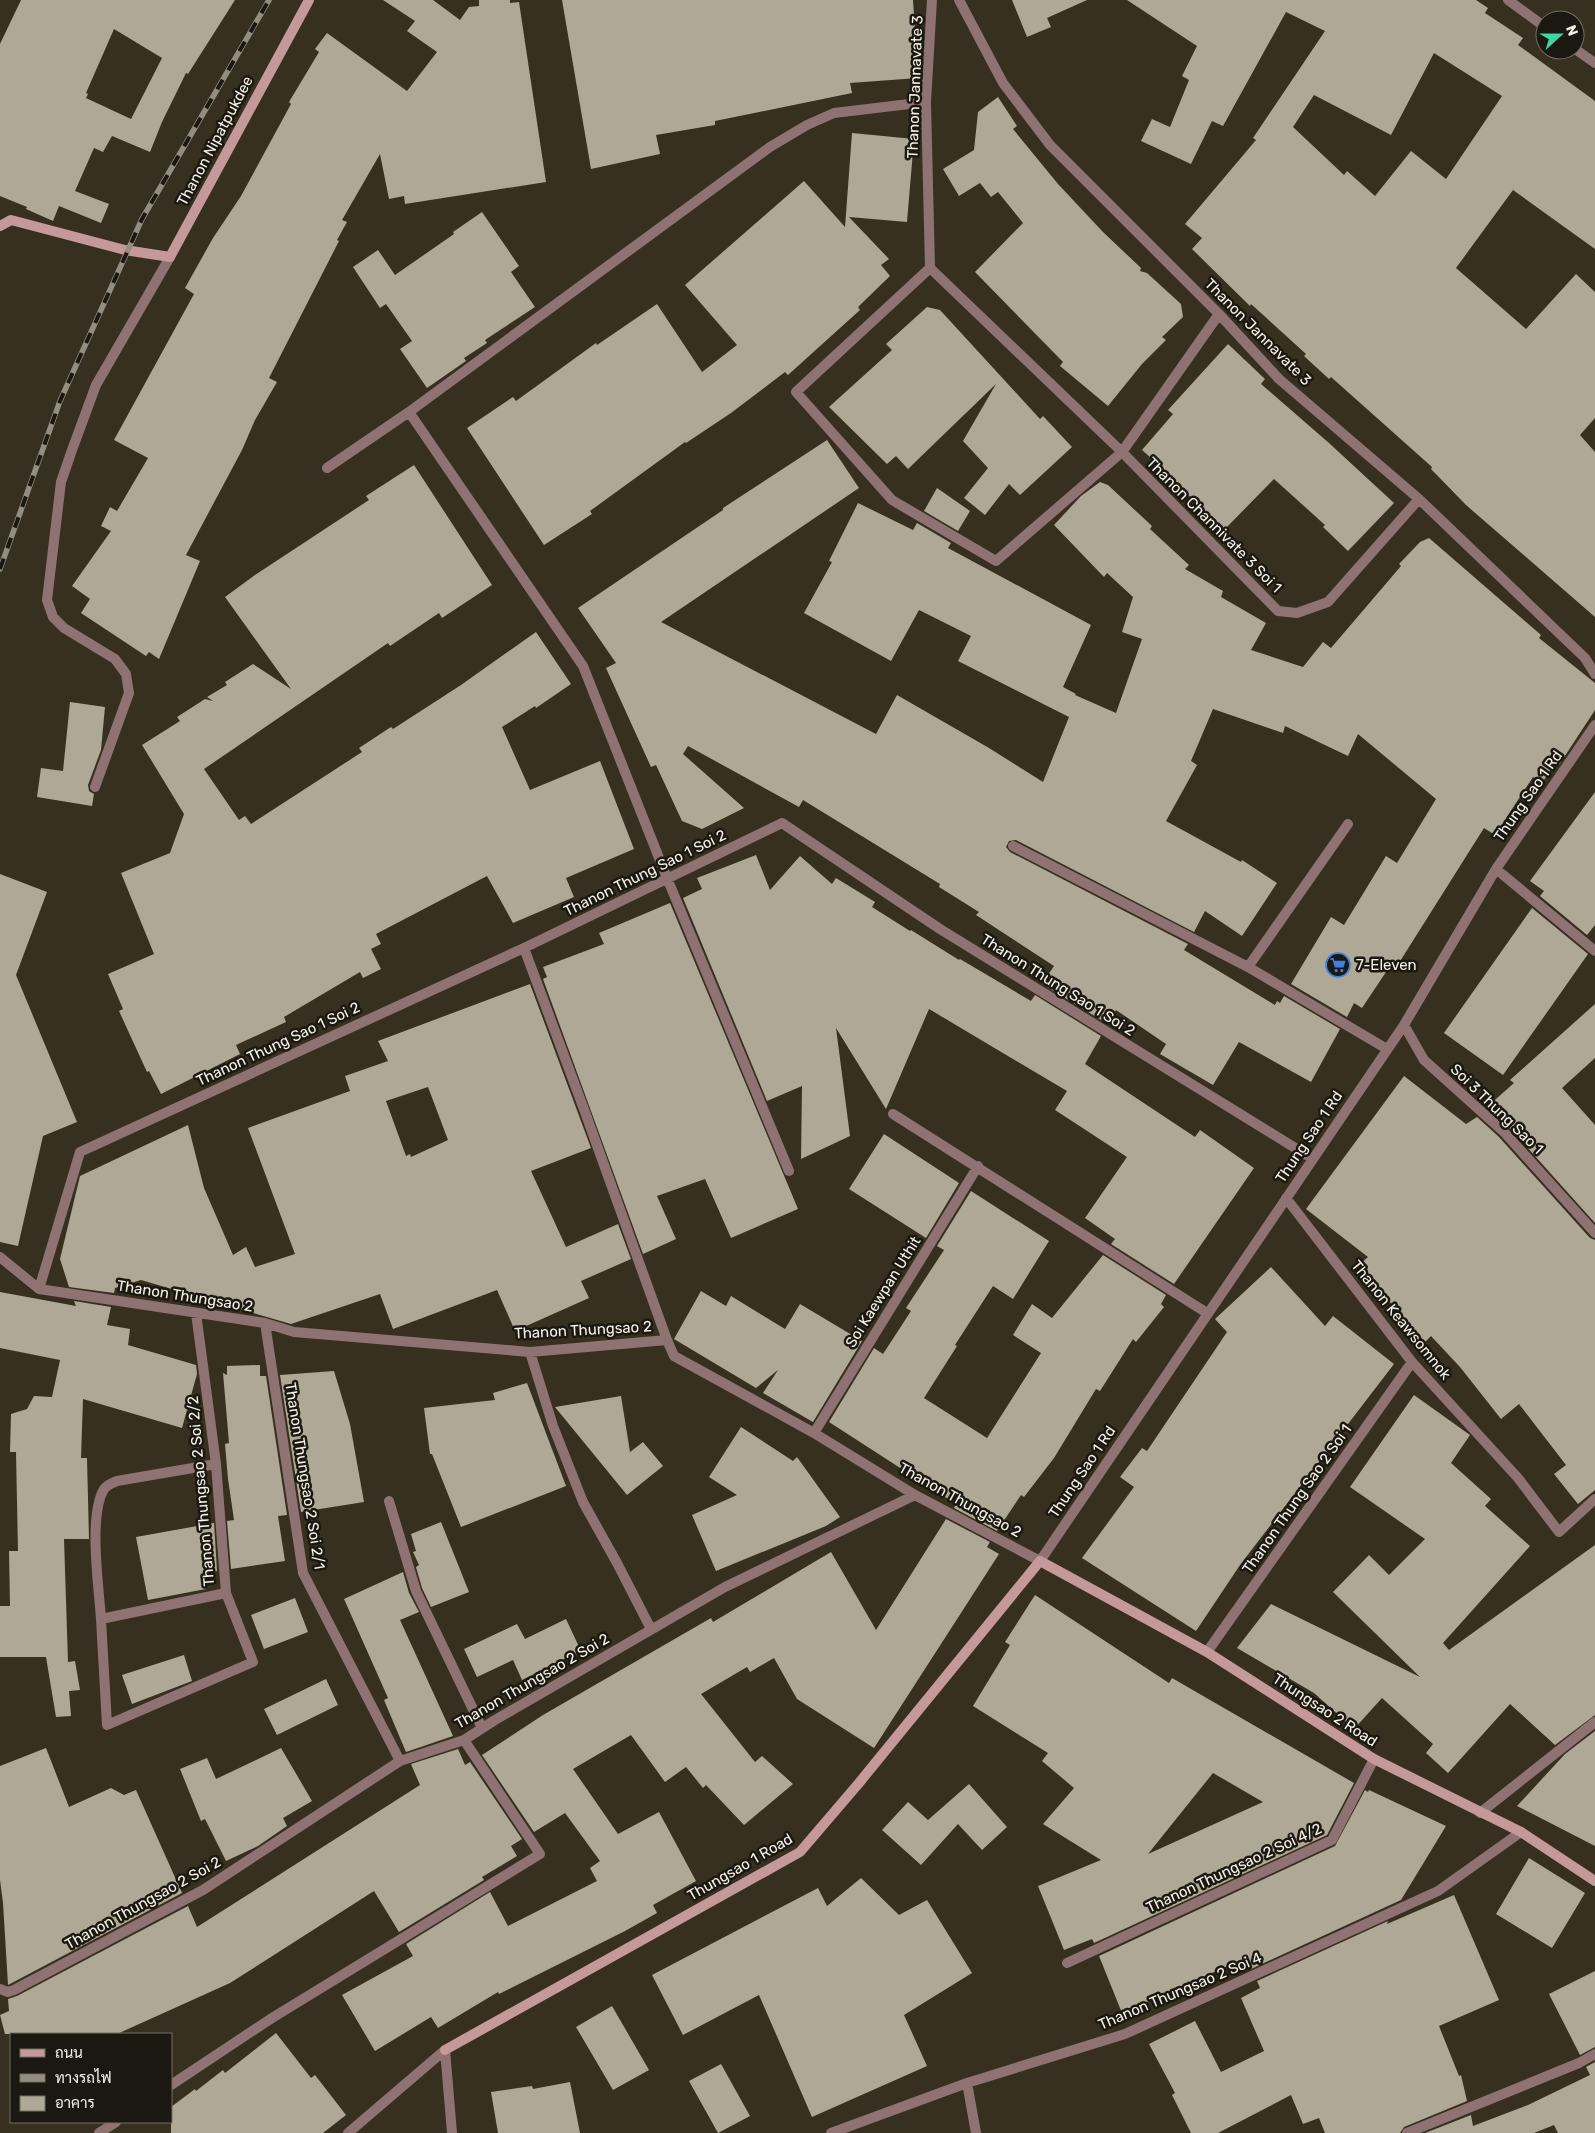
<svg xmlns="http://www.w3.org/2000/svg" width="1595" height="2133" viewBox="0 0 1595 2133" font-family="Rubik,Sarabun,sans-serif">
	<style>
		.building { fill: #b0a896; fill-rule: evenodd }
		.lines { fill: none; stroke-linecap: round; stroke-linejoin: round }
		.street { stroke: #8f7373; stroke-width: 10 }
		.secondary { stroke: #c59899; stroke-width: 10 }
		.rail-casing { stroke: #938e80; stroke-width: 5.5 }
		.rail { stroke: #1b1811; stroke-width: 4; stroke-dasharray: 11; stroke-linecap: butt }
		.labels { text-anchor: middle; stroke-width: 5; stroke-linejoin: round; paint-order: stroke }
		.street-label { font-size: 15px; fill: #f5f1e7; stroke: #1b1811 }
		.poi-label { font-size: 15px; fill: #f5f1e7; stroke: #1b1811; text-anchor: start }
	</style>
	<rect width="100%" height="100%" fill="#373020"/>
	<path class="building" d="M21 0H235L188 74 186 73 162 122 150 152 112 136 103 152 94 148 75 191 109 204 101 223 59 206 53 221 26 209 27 207 0 196V44ZM114 29 162 58 131 119 86 98 88 94 86 93Z
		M383 0H433L460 20 469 7 479 6V0H510V3L519 2 546 182 405 204 404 196 389 199 380 154 342 220 347 222 337 240 339 241 269 378 277 382 255 420 242 450 186 555 200 561 159 659 149 652 146 656 81 613 90 599 72 586 111 531 101 526 110 507 117 511 148 458 114 440 194 294 185 288 213 238 241 196 291 104 289 102 319 52 315 49 327 33 407 91 437 52 407 31 415 21Z
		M562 0H913L918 78 850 83 852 93 715 121V125L656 135 660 154 591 169Z
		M1012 0H1087L1047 18 1051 27 1027 37Z
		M1127 0H1476L1488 8 1485 13 1523 38 1518 45 1595 101V249L1513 190 1456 268 1526 329 1576 274 1595 292V418L1580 435 1595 452V617L1466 505 1431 469 1432 467 1331 377 1329 379 1304 356 1306 354 1251 304 1250 306 1192 249 1202 238 1185 224 1256 140 1253 138 1325 31 1286 12 1223 126 1212 121 1191 164 1141 141 1152 119 1170 127 1189 80 1182 76 1197 46ZM1434 53 1502 96 1446 179 1411 151 1375 196 1347 171 1344 175 1293 127 1314 95 1391 135Z
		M998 97 1017 126 1013 129 1058 184 1103 232 1141 268 1140 271 1147 273 1181 304 1183 317 1162 337 1166 340 1142 364 1108 406 1060 366 1063 362 975 272 1023 223 998 192 991 197 980 183 959 196 943 169 974 150 978 112Z
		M852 133 914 139 907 222 849 217 889 259 881 265 890 276 858 307 860 310 788 375 785 372 731 413 686 443 685 442 590 511 592 514 544 545 467 428 513 397 516 401 596 343 597 345 657 304 702 372 737 345 685 285 804 181 845 227Z
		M482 212 519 266 511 272 535 307 485 340 487 343 464 358 466 361 427 388 400 349 412 341 386 304 380 308 353 267 378 250 395 275 454 234 453 232Z
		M927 307 940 310 1040 419 1043 416 1072 447 1020 495 1009 484 985 515 964 498 988 468 963 441 996 384 908 469 896 456 887 464 829 407 892 350 886 344Z
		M1228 344 1265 379 1261 384 1329 443 1394 503 1348 551 1323 527 1325 525 1274 479 1224 530 1174 481 1176 480 1142 450 1173 414 1168 410Z
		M827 440 859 488 661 622 876 734 897 695 989 748 1043 782 1069 717 958 661 971 636 919 610 891 661 804 613 832 562 829 561 858 503 913 530 917 523 951 543 948 548 1091 625 1063 687 1076 694 1075 695 1116 713 1142 639 1122 632 1133 597 1107 573 1104 577 1054 525 1081 496 1100 482 1108 485 1152 526 1150 529 1189 565 1185 569 1223 591 1221 597 1266 623 1251 650 1303 667 1323 642 1331 648 1401 566 1399 564 1420 542 1429 538 1541 635 1539 638 1595 683V710L1559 765 1555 763 1542 783 1533 777 1495 835 1484 828 1397 966 1392 963 1362 1008 1354 1003 1347 1017 1291 984 1331 917 1344 925 1386 856 1397 863 1436 799 1358 734 1348 756 1285 726 1283 733 1213 709 1191 761 1197 765 1166 821 1241 862 1242 860 1277 883 1242 936 1205 911 1194 932 1016 840 1009 841 1006 847 1010 852 1188 944 1184 950 1275 1005 1277 1001 1280 1003 1284 996 1340 1029 1311 1082 1239 1042 1213 1085 1160 1054 1166 1044 1116 1010 1108 1024 1042 984 1054 966 976 915 979 912 939 887 940 884 803 800 799 807 688 746 683 754 744 808 702 829 682 821 656 765 651 767 606 668 616 663 578 608 723 510V508Z
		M414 465 492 585 442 618 439 613 390 646 388 643 204 769 239 820 245 816 251 824 362 752 359 748 391 727 393 729 461 685 536 632 571 684 536 708 535 706 502 727 530 790 600 761 634 849 566 878 574 897 513 923 487 876 376 934 381 944 371 949 381 969 363 978 360 972 284 1017 286 1022 236 1045 240 1054 161 1094 149 1071 147 1072 119 1011 123 1009 108 974 154 954 121 873 170 853 184 814 142 745 180 721 177 717 205 699 213 701 207 697 227 685 225 682 253 664 291 689 225 597 255 575 369 500 366 496Z
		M937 488 970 511 958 531 924 511Z
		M70 702 105 707 101 750 88 785 89 791 94 794 92 806 37 797 41 768 63 771Z
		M1595 792V925L1587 935 1540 896 1544 891 1530 881Z
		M756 855 770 890 800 856 832 884 836 878 875 902 872 907 910 931 911 930 959 960 960 959 1031 1001 1035 995 1101 1036 1085 1064 1195 1137 1200 1130 1254 1168 1174 1284 1111 1244 1115 1239 1085 1218 1127 1157 1055 1110 1067 1091 929 1009 886 1109 836 1028 850 1136 801 1159 802 1086 767 1101 683 898 702 889 697 878Z
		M0 874 47 892 16 975 77 1122 43 1136 18 1246 0 1242Z
		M670 903 798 1209 731 1238 705 1179 657 1196 676 1239 643 1254 543 979 547 977 543 967 604 944 599 933Z
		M1532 908 1588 954 1503 1075 1444 1033Z
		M530 984 591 1148 531 1171 566 1247 618 1224 631 1259 581 1281 589 1298 515 1331 497 1290 393 1329 380 1294 291 1324 141 1280 115 1288 114 1293 69 1287 60 1259 80 1176 188 1125 204 1188 233 1255 246 1247 255 1267 295 1254 248 1128 350 1091 345 1076 388 1061 378 1041ZM428 1087 448 1140 411 1157 410 1154 406 1156 386 1101Z
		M1595 1004V1058L1562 1088 1595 1125V1223L1509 1127 1487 1107 1514 1083 1510 1080Z
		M1404 1076 1466 1124 1477 1117 1499 1137 1590 1238 1595 1240V1490L1578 1504 1554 1474 1566 1465 1519 1404 1501 1419 1460 1367 1431 1336 1425 1342 1358 1266 1368 1257 1306 1209Z
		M884 1134 959 1183 926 1238 849 1189Z
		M971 1191 1049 1241 1013 1299 993 1286 955 1345 957 1346 924 1398 987 1438 1041 1353 1013 1335 1032 1304 1052 1318 1103 1255 1166 1295 1161 1304 1164 1307 1136 1342 1133 1339 1100 1391 1096 1389 1054 1458 1024 1497 1021 1495 997 1531 954 1508 956 1504 829 1422 874 1348 883 1354 911 1311 906 1308 944 1250 937 1246Z
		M1271 1267 1325 1326 1333 1316 1394 1364 1240 1565 1196 1631 1082 1558 1134 1487 1120 1477 1142 1448 1147 1451 1227 1332 1215 1319Z
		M701 1291 726 1306 731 1296 785 1329 800 1304 862 1341 813 1422 763 1393 778 1370 756 1388 674 1339Z
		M0 1292 76 1306 74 1301 111 1307 107 1325 130 1329 128 1345 196 1365 197 1374 182 1428 83 1399 81 1458H87L89 1539H64L68 1662 75 1661 80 1690 69 1691 71 1716 56 1717 46 1657H0V1606H10L9 1551H18L16 1452H10L11 1414 27 1409 34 1396 52 1397 60 1360 0 1348Z
		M260 1365V1376H266L287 1515 278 1516 285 1561 231 1569 227 1521 234 1520 228 1479 225 1444 229 1443 223 1373 227 1375V1366Z
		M334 1371 350 1424 364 1502 301 1512 280 1375Z
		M527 1383 566 1486 461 1527 432 1454H430L424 1408 495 1400 493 1393Z
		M1414 1395 1470 1435 1451 1463 1491 1499 1485 1506 1530 1546 1443 1643 1449 1650 1595 1545V1715L1555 1745 1510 1704 1448 1773 1426 1753 1433 1744 1382 1698 1354 1729 1314 1693 1237 1648 1271 1604 1420 1677 1333 1592 1369 1555 1389 1575 1425 1539 1350 1487Z
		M621 1396 630 1452 643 1442 663 1466 627 1495 555 1407Z
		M741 1427 793 1461 797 1457 840 1517 826 1526 716 1571 692 1515 737 1495 709 1477Z
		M946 1519 990 1542 987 1547 999 1554 874 1748 797 1699 774 1658 750 1672 747 1667 701 1694 755 1762 762 1756 793 1784 744 1825 706 1785 703 1788 686 1767 665 1782 631 1735 573 1769 618 1834 659 1812 696 1881 653 1905 657 1913 625 1931 499 1994 498 1992 438 2028 431 2017 375 2051 342 1995 413 1956 406 1944 490 1892 508 1926 597 1881 590 1868 600 1861 565 1813 534 1832 482 1755 543 1715 711 1618 713 1622 831 1552 876 1630Z
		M441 1522 469 1592 431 1607 422 1588 416 1567 419 1565 413 1552 416 1551 411 1534Z
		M214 1523 217 1571 203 1573 206 1589 148 1600 136 1537Z
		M403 1572 409 1593 419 1612 400 1620 453 1736 406 1752 384 1700 388 1698 344 1599Z
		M1035 1595 1169 1683 1172 1678 1354 1783 1327 1835 1094 1943 1092 1939 1064 1950 1038 1886 1101 1860 1043 1824 1074 1788 1042 1761 1048 1753 973 1706 1010 1645 1005 1642ZM1213 1773 1263 1802 1148 1854Z
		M295 1598 308 1632 264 1649 251 1615Z
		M566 1619 581 1651 522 1680 513 1660 477 1677 464 1649 517 1624 525 1639Z
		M184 1655 192 1681 132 1704 122 1675Z
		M326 1679 338 1705 277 1735 264 1709Z
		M1595 1731V1846L1517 1806 1565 1754Z
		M46 1748 69 1807 111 1788 124 1795 136 1790 182 1893 8 1985 3 1903 0 1880V1766Z
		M281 1748 312 1801 283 1818 287 1826 258 1846 226 1861 205 1819 201 1821 180 1769 207 1758 216 1779Z
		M458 1749 465 1765 470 1762 522 1839 511 1846 517 1856 482 1877 484 1880 399 1932 374 1891 230 1983 117 2034H5L0 2015 9 2011 8 1999 17 1996 188 1906 197 1927 420 1785 411 1764Z
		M969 1784 1007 1827 982 1850 958 1824 921 1865 882 1830 908 1802 928 1820Z
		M1365 1790 1368 1792 1369 1790 1446 1826 1401 1900 1251 1969 1246 1958 1122 2013 1099 1956 1335 1846Z
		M1529 1858 1585 1893 1552 1948 1496 1914Z
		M861 1878 899 1915 927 1900 972 1973 904 2015 927 2066 812 2117 759 1995 683 2035 652 1975 818 1888 827 1906Z
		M1454 1895 1499 2000 1439 2026 1459 2076 1461 2075 1467 2101 1404 2127 1400 2133H1325L1319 2118 1303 2124 1291 2095 1218 2133H1191L1172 2095 1175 2093 1149 2044 1195 2021 1221 2072 1264 2051 1241 1998 1260 1988 1257 1981 1388 1921 1387 1924Z
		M1595 1971V2047L1580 2055 1549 1994Z
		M612 2006 649 2070 613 2090 576 2027Z
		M276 2033 311 2078 315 2075 346 2115 323 2133H171V2107L195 2089 196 2091 223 2070 225 2073Z
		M1595 2062V2133H1558L1554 2125 1534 2133H1425L1471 2115 1473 2126 1528 2105 1590 2075 1586 2067Z
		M721 2064 750 2116 718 2133 689 2081Z
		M570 2082 580 2133H498L491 2092 532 2086 533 2089Z"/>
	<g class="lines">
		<path class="street" d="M932 0 926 102 930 268 1122 452 1278 611 1297 613 1328 602 1419 499
			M959 0 1003 83 1050 145 1219 314 1279 379 1419 499 1585 658 1595 674
			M1508 0 1545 27
			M1575 49 1595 63
			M930 268 796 392 892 500 996 561 1122 452 1219 314
			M409 412 583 666 667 878 789 1171
			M327 468 409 412 770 147 807 125 834 113 926 102
			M95 787 129 693 126 674 115 659 64 628 53 617 47 600 61 482 72 450 96 385 170 257
			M1013 846 1248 967 1387 1049
			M1496 869 1595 951
			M524 948 585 1112 667 1340
			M1248 967 1348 824
			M1404 1025 1424 1060 1504 1132 1595 1233
			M893 1114 1207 1313
			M1286 1198 1412 1362 1518 1478 1559 1532 1595 1499
			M0 1257 39 1289
			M39 1289 265 1323 294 1332 530 1352 667 1340 674 1356 814 1433 915 1495 1040 1561 1404 1025 1496 869 1595 725
			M39 1289 80 1152 524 948 782 823 940 929 1313 1159
			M196 1313 216 1464 226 1593 253 1662 107 1725 101 1619 226 1593
			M265 1323 303 1573 400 1761
			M530 1352 553 1426 583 1502 617 1563 651 1629
			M814 1433 978 1166
			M389 1501 416 1591 482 1728
			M101 1619C99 1587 88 1516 104 1489 107 1485 112 1483 117 1481L216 1464
			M1207 1652 1412 1362
			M1480 1813 1595 1722
			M1067 1963 1332 1840 1374 1759
			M0 1989 8 1992 14 1990 203 1890 400 1761 464 1740 495 1720 725 1587 915 1495
			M445 2050 452 2133
			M967 2083 976 2133
			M171 2085 272 2018 540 1854 464 1740
			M99 2133 116 2122
			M348 2133 445 2050
			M831 2133 967 2083 1125 2034 1438 1891 1521 1832
			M1407 2133 1579 2063 1595 2054"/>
		<path class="secondary" d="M0 226 11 220 125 250 170 257 309 0
			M445 2050 800 1852 859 1783 1040 1561 1207 1652 1374 1759 1521 1832 1595 1881"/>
		<g class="rail-casing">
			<path id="rail" d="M0 569 60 401 142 219 269 0"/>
		</g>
		<use href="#rail" class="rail"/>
	</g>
	<defs>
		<g id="supermarket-ring" transform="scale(1.25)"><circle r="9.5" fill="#1b1811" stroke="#3f7fe0" stroke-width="1.5"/><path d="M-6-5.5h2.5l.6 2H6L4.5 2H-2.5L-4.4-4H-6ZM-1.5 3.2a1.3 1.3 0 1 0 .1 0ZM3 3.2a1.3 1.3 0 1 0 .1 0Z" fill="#3f7fe0"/></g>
	</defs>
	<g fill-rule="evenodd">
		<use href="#supermarket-ring" x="1338" y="965"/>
	</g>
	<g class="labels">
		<g class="street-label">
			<text transform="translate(915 87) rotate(-88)" y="5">Thanon Jannavate 3</text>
			<text transform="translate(215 141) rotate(-62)" y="5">Thanon Nipatpukdee</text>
			<text transform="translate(1258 332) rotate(45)" y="5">Thanon Jannavate 3</text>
			<text transform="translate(1214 525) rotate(45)" y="5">Thanon Channivate 3 Soi 1</text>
			<text transform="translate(1528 796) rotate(-55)" y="5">Thung Sao 1 Rd</text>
			<text transform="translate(645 873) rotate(-26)" y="5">Thanon Thung Sao 1 Soi 2</text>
			<text transform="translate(1058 985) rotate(32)" y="5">Thanon Thung Sao 1 Soi 2</text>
			<text transform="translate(278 1044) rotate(-25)" y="5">Thanon Thung Sao 1 Soi 2</text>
			<text transform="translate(1497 1109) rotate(44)" y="5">Soi 3 Thung Sao 1</text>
			<text transform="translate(1309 1137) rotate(-56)" y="5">Thung Sao 1 Rd</text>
			<text transform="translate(883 1292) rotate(-58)" y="5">Soi Kaewpan Uthit</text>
			<text transform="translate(185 1296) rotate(9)" y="5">Thanon Thungsao 2</text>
			<text transform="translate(1401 1320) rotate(51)" y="5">Thanon Keawsomnok</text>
			<text transform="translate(583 1330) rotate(-3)" y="5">Thanon Thungsao 2</text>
			<text transform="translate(1082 1472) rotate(-56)" y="5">Thung Sao 1 Rd</text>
			<text transform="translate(305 1476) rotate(81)" y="5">Thanon Thungsao 2 Soi 2/1</text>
			<text transform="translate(201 1491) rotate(-95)" y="5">Thanon Thungsao 2 Soi 2/2</text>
			<text transform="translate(1297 1499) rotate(-55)" y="5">Thanon Thung Sao 2 Soi 1</text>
			<text transform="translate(960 1500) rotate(29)" y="5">Thanon Thungsao 2</text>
			<text transform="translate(532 1681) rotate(-30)" y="5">Thanon Thungsao 2 Soi 2</text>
			<text transform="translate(1325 1710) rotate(33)" y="5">Thungsao 2 Road</text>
			<text transform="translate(740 1867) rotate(-30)" y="5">Thungsao 1 Road</text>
			<text transform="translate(1234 1868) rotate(-25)" y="5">Thanon Thungsao 2 Soi 4/2</text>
			<text transform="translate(143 1903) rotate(-29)" y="5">Thanon Thungsao 2 Soi 2</text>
			<text transform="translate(1180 1991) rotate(-23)" y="5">Thanon Thungsao 2 Soi 4</text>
		</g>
		<g class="poi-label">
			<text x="1356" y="970">7-Eleven</text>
		</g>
	</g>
	<rect x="10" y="2033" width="162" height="90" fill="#1b1811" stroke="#726f67"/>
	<rect x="20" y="2049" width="25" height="8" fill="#c59899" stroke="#726f67"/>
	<text x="55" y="2058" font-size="15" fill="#f5f1e7">ถนน</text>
	<rect x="20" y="2074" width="25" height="8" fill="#938e80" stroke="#726f67"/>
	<text x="55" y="2083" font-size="15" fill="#f5f1e7">ทางรถไฟ</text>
	<rect x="20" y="2096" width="25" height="15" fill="#b0a896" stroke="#726f67"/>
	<text x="55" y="2108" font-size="15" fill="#f5f1e7">อาคาร</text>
	<g transform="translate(1560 35) rotate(69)"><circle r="24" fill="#1b1811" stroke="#726f67"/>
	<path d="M0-4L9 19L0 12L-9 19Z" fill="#3fd4a2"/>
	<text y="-8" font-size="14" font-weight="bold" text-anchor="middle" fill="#f5f1e7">N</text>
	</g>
</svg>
